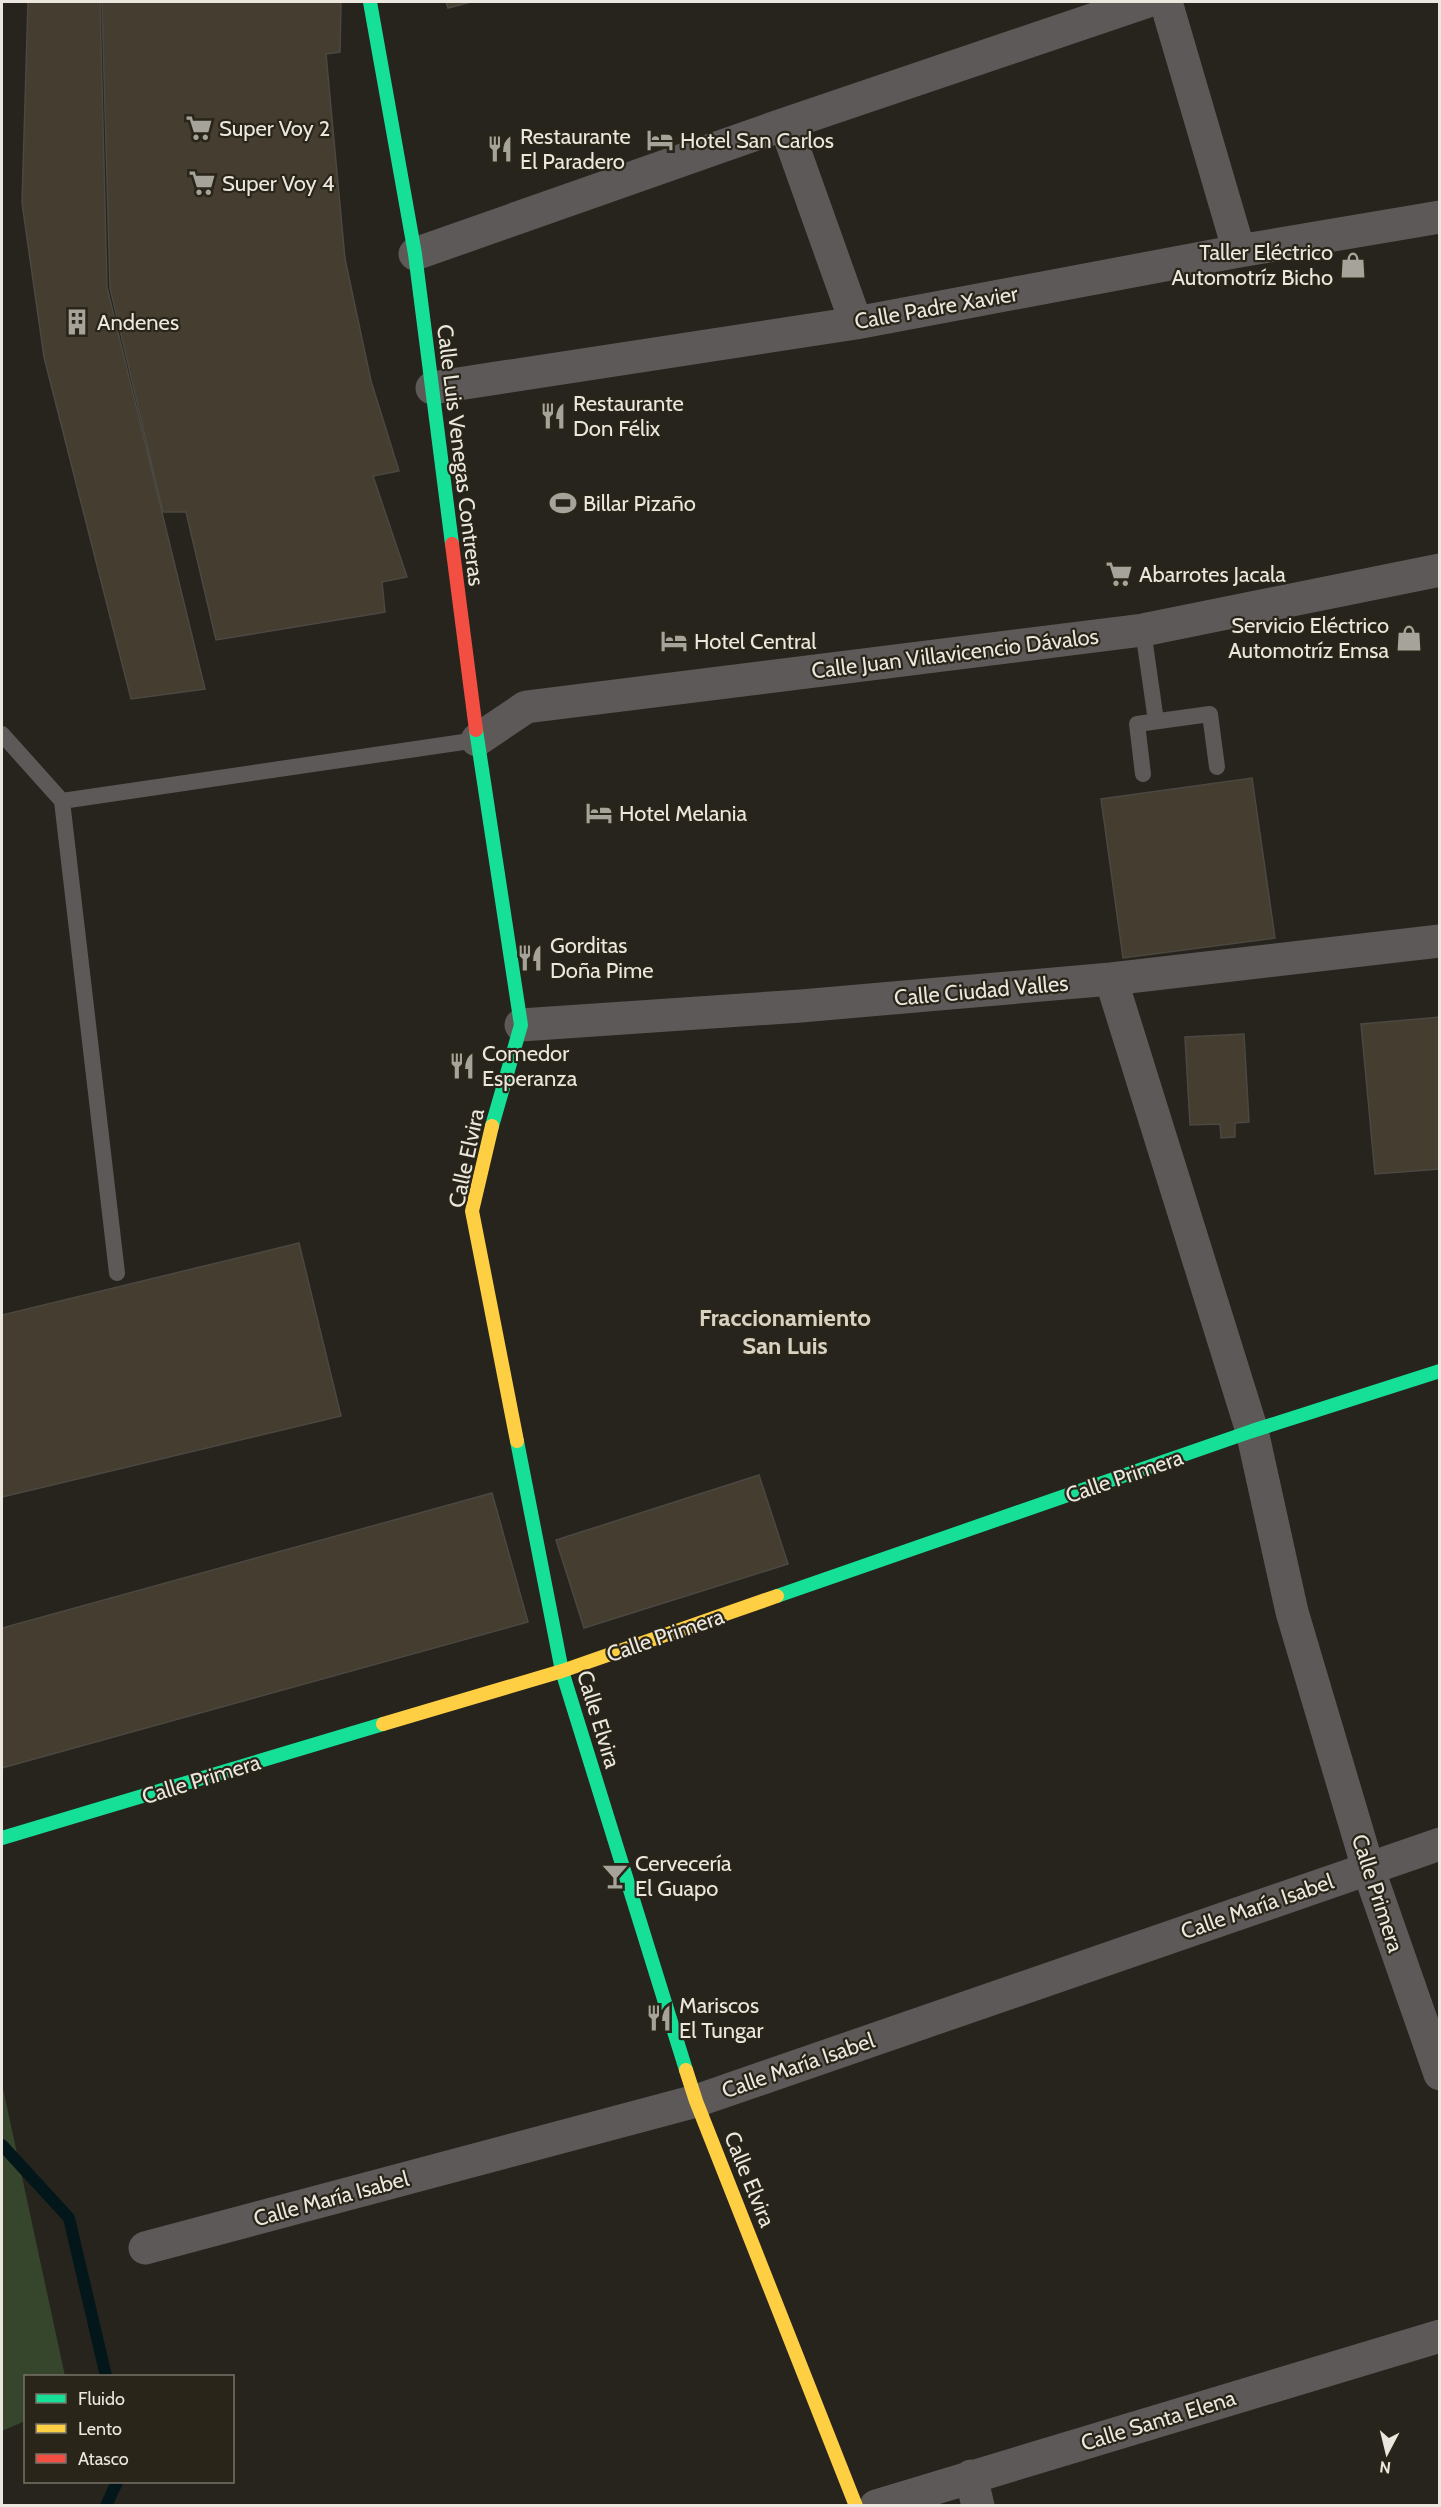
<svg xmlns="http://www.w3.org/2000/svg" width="1441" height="2507" viewBox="0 0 1441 2507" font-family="Cabin,sans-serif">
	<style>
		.green { fill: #36462c }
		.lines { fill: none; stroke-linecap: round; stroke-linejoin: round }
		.stream { stroke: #03161a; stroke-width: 12 }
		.building { fill: #443d30; stroke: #4b4842; stroke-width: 1.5 }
		.lane { stroke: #5c5958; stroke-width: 16 }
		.street { stroke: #5c5958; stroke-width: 33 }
		.fast { stroke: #16e098; stroke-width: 14 }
		.slow { stroke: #ffcf43; stroke-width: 14 }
		.jam { stroke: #f24e42; stroke-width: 14 }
		.labels { text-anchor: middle; stroke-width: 4.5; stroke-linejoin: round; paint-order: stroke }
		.poi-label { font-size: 22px; fill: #ebe7df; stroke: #2a2519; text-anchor: start }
		.street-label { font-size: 22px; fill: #ebe7df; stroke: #2a2519 }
		.neighbourhood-label { font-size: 24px; font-weight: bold; fill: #d9d2c2; stroke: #2a2519 }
	</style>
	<rect width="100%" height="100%" fill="#26241d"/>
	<path class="green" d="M2 2084 65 2376H26L25 2421 2 2431Z"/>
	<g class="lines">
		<path class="stream" d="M2 2145 69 2218 106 2376
			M106 2506 117 2482"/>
	</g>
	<path class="building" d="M28 2H100L107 287 205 689 131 699 44 357 22 203Z
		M102 2H341L340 52 326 54 345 259 371 381 399 471 373 476 407 577 382 582 385 612 216 640 186 512H163L110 288Z
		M446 2H471L448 8Z
		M1252 778 1275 938 1123 958 1101 799Z
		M1440 1017V1169L1375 1174 1361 1024Z
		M1244 1034 1249 1122 1235 1123V1137L1221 1138 1220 1124 1190 1125 1185 1037Z
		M299 1243 341 1416 2 1497V1315Z
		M759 1475 788 1564 584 1628 556 1540Z
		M492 1493 528 1622 2 1768V1628Z"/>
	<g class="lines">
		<path class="lane" d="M1143 630 1156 721
			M2 734 62 801 477 740
			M1143 774 1137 724 1210 714 1217 767
			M62 801 117 1273"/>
		<path class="street" d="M1166 2 1239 251
			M785 124 856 323
			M415 254 785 124 1145 2
			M432 388 856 323 1239 251 1440 217
			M477 740 526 707 1143 630 1440 570
			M1111 979 1252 1431 1292 1612 1368 1868 1440 2074
			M521 1025 801 1006 1111 979 1440 941
			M145 2248 696 2101 1440 1844
			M971 2476 978 2506
			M876 2506 1440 2336"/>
		<path class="fast" d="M370 2 415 254 452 544
			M476 730 521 1025 492 1126
			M517 1441 562 1671 686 2070
			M777 1596 1252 1431 1440 1371
			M2 1838 383 1724"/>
		<path class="slow" d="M492 1126 472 1211 517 1441
			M383 1724 562 1671 777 1596
			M686 2070 696 2101 856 2506"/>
		<path class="jam" d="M452 544 476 730"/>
	</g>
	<defs>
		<g id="supermarket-bare" transform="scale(2.07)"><path d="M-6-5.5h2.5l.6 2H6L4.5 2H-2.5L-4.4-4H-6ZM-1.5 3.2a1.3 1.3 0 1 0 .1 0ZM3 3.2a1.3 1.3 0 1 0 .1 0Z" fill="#a6a39b" stroke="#2a2519" stroke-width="2.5" paint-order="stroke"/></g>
		<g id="hotel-bare" transform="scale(2.07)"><path d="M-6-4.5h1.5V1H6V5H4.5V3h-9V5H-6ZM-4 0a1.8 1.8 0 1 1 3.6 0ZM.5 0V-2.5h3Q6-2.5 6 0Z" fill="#a6a39b" stroke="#2a2519" stroke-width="2.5" paint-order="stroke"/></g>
		<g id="restaurant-bare" transform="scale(2.07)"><path d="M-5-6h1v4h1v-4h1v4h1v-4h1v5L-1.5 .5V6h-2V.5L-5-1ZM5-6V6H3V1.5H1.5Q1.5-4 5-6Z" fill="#a6a39b" stroke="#2a2519" stroke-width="2.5" paint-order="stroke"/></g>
		<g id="shop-bare" transform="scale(2.07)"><path d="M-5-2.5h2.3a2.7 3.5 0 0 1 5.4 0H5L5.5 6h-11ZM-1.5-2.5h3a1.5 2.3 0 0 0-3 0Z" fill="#a6a39b" stroke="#2a2519" stroke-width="2.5" paint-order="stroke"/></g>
		<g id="building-bare" transform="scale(2.07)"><path d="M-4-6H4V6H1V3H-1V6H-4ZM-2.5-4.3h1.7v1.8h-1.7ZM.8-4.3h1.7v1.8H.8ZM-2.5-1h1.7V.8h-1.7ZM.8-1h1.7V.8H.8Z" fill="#a6a39b" stroke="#2a2519" stroke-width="2.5" paint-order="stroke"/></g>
		<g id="stadium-bare" transform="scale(2.07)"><path d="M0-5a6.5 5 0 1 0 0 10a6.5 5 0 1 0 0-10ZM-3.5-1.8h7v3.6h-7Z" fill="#a6a39b" stroke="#2a2519" stroke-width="2.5" paint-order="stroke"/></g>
		<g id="bar-bare" transform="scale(2.07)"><path d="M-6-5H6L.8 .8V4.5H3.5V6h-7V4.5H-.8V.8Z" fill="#a6a39b" stroke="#2a2519" stroke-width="2.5" paint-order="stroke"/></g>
	</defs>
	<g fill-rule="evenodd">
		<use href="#supermarket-bare" x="199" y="128"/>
		<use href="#hotel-bare" x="660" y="140"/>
		<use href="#restaurant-bare" x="500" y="149"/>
		<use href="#supermarket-bare" x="202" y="183"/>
		<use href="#shop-bare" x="1353" y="265"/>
		<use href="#building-bare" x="77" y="322"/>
		<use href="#restaurant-bare" x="553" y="416"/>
		<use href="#stadium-bare" x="563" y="503"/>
		<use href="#supermarket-bare" x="1119" y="574"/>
		<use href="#shop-bare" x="1409" y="638"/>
		<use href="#hotel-bare" x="674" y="641"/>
		<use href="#hotel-bare" x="599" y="813"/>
		<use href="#restaurant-bare" x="530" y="958"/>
		<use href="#restaurant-bare" x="462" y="1066"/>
		<use href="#bar-bare" x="615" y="1876"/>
		<use href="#restaurant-bare" x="659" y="2018"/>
	</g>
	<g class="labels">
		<g class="poi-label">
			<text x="219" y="136">Super Voy 2</text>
			<text x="520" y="144">Restaurante<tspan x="520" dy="25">El Paradero</tspan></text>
			<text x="680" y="148">Hotel San Carlos</text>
			<text x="222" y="191">Super Voy 4</text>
			<text x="1333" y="260" text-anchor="end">Taller Eléctrico<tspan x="1333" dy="25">Automotríz Bicho</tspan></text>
			<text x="97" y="330">Andenes</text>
			<text x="573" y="411">Restaurante<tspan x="573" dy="25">Don Félix</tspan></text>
			<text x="583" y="511">Billar Pizaño</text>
			<text x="1139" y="582">Abarrotes Jacala</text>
			<text x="1389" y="633" text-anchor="end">Servicio Eléctrico<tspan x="1389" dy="25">Automotríz Emsa</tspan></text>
			<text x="694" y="649">Hotel Central</text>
			<text x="619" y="821">Hotel Melania</text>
			<text x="550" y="953">Gorditas<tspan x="550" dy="25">Doña Pime</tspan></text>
			<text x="482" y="1061">Comedor<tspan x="482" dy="25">Esperanza</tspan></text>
			<text x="635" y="1871">Cervecería<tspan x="635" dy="25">El Guapo</tspan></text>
			<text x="679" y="2013">Mariscos<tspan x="679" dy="25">El Tungar</tspan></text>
		</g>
		<g class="street-label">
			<text transform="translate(936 307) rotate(-10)" y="8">Calle Padre Xavier</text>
			<text transform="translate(461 455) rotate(83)" y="8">Calle Luis Venegas Contreras</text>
			<text transform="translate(955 653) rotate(-7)" y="8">Calle Juan Villavicencio Dávalos</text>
			<text transform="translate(981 990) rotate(-5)" y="8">Calle Ciudad Valles</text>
			<text transform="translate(466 1158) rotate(-78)" y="8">Calle Elvira</text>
			<text transform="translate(1124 1476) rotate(-19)" y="8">Calle Primera</text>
			<text transform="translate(665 1635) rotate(-19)" y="8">Calle Primera</text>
			<text transform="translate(599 1719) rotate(73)" y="8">Calle Elvira</text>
			<text transform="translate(201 1779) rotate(-17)" y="8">Calle Primera</text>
			<text transform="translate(1378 1893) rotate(72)" y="8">Calle Primera</text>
			<text transform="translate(1257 1906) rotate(-19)" y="8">Calle María Isabel</text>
			<text transform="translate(798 2065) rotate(-19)" y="8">Calle María Isabel</text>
			<text transform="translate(750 2179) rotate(68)" y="8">Calle Elvira</text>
			<text transform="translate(331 2198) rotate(-15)" y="8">Calle María Isabel</text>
			<text transform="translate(1158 2420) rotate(-17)" y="8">Calle Santa Elena</text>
		</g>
		<g class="neighbourhood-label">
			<text x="785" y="1326">Fraccionamiento<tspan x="785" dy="28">San Luis</tspan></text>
		</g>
	</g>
	<rect width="1441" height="2507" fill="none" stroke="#ebe7df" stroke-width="6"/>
	<rect x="24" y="2375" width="210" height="108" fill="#2a2519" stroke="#777368" stroke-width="1.5"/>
	<rect x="36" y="2394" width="30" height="9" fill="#16e098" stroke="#777368" stroke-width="1.5"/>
	<text x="78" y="2405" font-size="18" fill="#ebe7df">Fluido</text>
	<rect x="36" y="2424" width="30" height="9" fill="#ffcf43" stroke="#777368" stroke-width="1.5"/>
	<text x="78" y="2435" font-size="18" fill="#ebe7df">Lento</text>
	<rect x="36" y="2454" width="30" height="9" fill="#f24e42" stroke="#777368" stroke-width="1.5"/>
	<text x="78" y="2465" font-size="18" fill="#ebe7df">Atasco</text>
	<g transform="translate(1387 2453) rotate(187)" stroke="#2a2519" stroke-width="4.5" paint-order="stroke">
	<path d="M0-4.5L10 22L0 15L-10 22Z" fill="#ebe7df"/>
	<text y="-9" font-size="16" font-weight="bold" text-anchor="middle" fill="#ebe7df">N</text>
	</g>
</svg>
